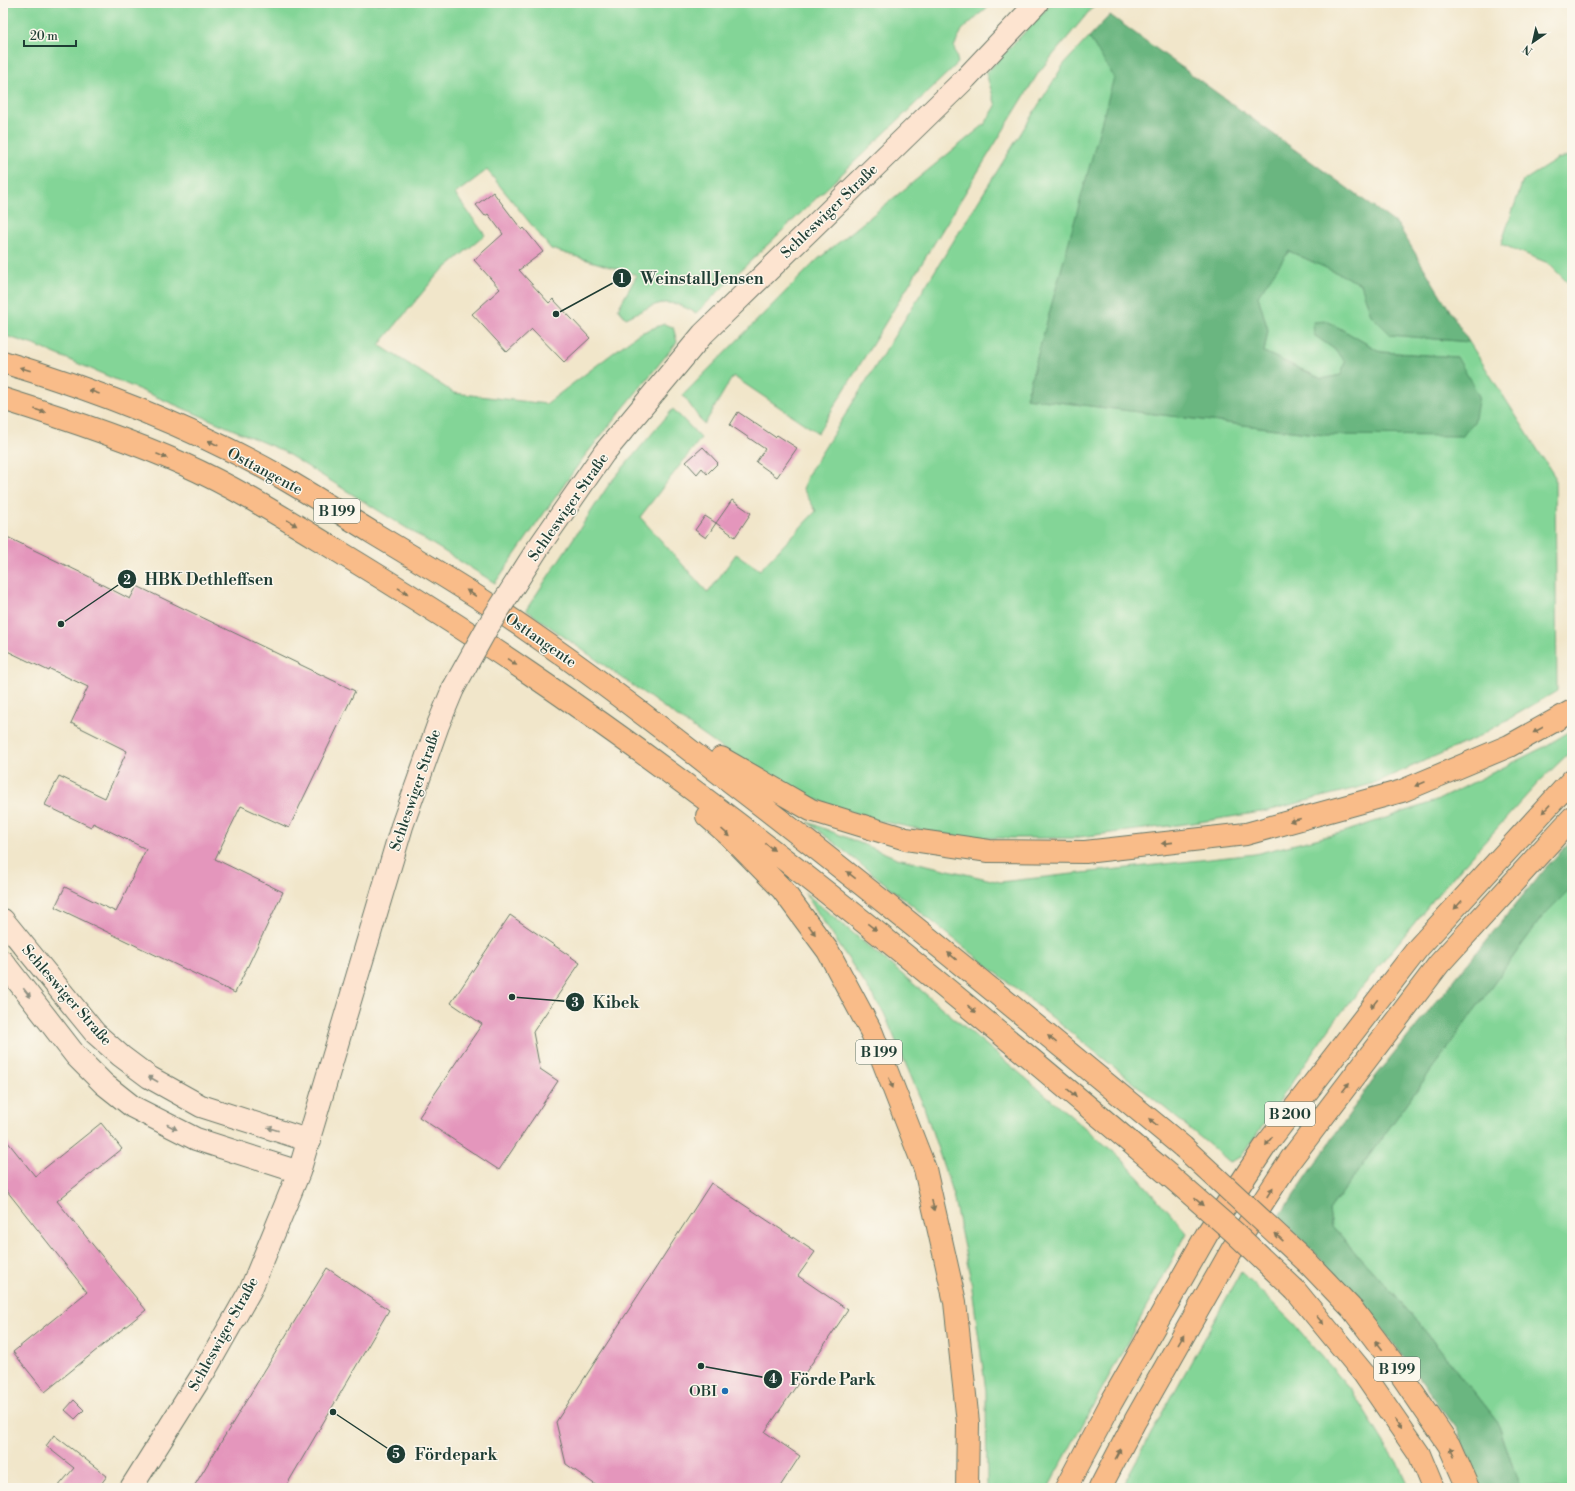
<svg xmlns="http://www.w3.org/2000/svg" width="1575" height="1491" viewBox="0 0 1575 1491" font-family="'Libre Bodoni',serif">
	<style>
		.green { fill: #83d597; stroke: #518966 }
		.forest { fill: #6ab680; stroke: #447a5a }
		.building { fill: #e496bc }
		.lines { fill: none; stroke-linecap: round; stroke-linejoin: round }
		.secondary-casing { stroke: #687868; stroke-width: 24 }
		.highway-casing { stroke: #687868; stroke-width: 24 }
		.secondary { stroke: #fde4d0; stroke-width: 22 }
		.highway { stroke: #f9bc89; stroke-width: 22 }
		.secondary-bridge-casing { stroke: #687868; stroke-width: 24; stroke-linecap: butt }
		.highway-bridge-casing { stroke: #687868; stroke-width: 24; stroke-linecap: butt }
		.secondary-bridge { stroke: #fde4d0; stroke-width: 22 }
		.highway-bridge { stroke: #f9bc89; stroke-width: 22 }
		.oneway { fill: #81765a }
		.oneway2 { fill: #8e9082 }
		.poi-dot { fill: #1f6fb2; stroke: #fbf7ec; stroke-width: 1.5 }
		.labels { text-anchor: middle; stroke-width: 3; stroke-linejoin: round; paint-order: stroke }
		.shield { fill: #fbf7ec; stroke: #61756b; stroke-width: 1 }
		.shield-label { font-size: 14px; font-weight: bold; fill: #1f3d34 }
		.street-label { font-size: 15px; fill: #1f3d34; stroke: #fbf7ec }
		.poi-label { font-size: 15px; fill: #1f3d34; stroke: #fbf7ec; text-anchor: end }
		.leader { fill: none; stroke: #1f3d34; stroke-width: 1.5 }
		.callout-dot { fill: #1f3d34; stroke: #fbf7ec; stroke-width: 1.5 }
		.mark-label { font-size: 12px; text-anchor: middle; font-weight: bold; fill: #fff }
		.callout-label { font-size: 16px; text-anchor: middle; font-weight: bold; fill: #1f3d34; stroke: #fbf7ec; stroke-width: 3; stroke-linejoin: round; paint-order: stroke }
	</style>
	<rect width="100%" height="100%" fill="#fbf7ec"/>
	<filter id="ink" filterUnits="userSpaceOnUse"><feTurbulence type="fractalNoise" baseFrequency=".025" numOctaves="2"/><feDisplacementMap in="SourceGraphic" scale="8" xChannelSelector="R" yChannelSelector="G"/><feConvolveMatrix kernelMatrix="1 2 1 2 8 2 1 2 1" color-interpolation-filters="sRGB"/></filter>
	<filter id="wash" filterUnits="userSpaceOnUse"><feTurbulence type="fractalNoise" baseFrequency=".012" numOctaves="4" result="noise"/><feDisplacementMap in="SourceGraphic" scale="16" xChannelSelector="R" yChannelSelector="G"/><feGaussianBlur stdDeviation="0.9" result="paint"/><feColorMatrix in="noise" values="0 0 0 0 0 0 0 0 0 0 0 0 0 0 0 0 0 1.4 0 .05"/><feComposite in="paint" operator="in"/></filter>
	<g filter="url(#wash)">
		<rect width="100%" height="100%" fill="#f1e6ca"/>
		<path class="green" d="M3 3H992L962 30 954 47 958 63 696 313C664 295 657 304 626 318L618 309 637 275 551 249 487 170 455 194 485 235 437 275 379 345 454 393 546 404 638 334 664 324 673 327 677 342 583 458 495 583 281 450 37 346 3 335Z
			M1052 3H1096L1039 72 818 433 733 376 704 425 683 395 817 260 985 124 996 106 986 73Z
			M1089 37 1115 77 1026 398 1324 435 1457 357 1381 352 1327 321 1314 335 1334 349 1345 362 1341 375 1322 379 1264 352 1268 330 1257 296 1289 251 1362 284 1371 315 1391 335 1469 342 1555 477 1557 691 1474 739 1372 784 1267 811 1193 823 1071 838H964L874 820 815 799 730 754 526 610 610 483 673 409 701 438 640 517 708 593 736 554 760 570 816 511 803 489 807 476 1064 64Z
			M1572 155V287L1548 263 1501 244 1523 181 1558 159Z
			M1572 730V750L1537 784 1442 889 1333 1023 1241 1157 1230 1162 1149 1095 808 822 897 858 1000 882 1255 854 1344 832 1436 801 1544 747Z
			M1572 887V1488H1520L1498 1423 1409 1311 1332 1227 1329 1211 1542 917Z
			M804 892 1122 1159 1187 1233 1048 1488H987L986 1391 971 1281 953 1195 924 1107 884 1013Z
			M1241 1272 1292 1322 1351 1390 1400 1468 1409 1488H1121Z"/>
		<path class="forest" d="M1110 15 1398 225 1469 342 1391 335 1371 315 1361 284 1289 251 1258 296 1268 330 1264 352 1322 379 1341 375 1345 362 1334 349 1314 335 1313 322 1327 321 1381 352 1457 357 1479 396 1474 423 1462 436 1324 435 1026 398 1114 77 1089 37Z
			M1572 840V887L1542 917 1329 1211 1332 1227 1409 1311 1498 1423 1520 1488H1481L1457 1429 1359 1298 1279 1217 1372 1081 1546 867Z"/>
		<g id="blocks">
			<path class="building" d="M493 192 522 230 524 228 543 252 519 270 549 303 553 299 590 338 564 362 532 329 507 352 472 314 500 289 474 260 503 234 488 214 485 216 476 205Z
				M738 412 775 437 777 435 797 448 777 477 756 462 765 449 730 425Z
				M703 447 718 463 707 474 702 468 697 474 686 462Z
				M732 500 751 513 735 537 716 523Z
				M705 516 716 523 706 538 695 530Z
				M3 535 94 579 93 580 130 599 137 586 355 691 289 828 241 806 215 859 283 892 235 993 55 907 65 887 116 912 146 849 93 823 91 827 45 805 59 776 105 798 127 751 71 723 88 687 50 669 49 671 3 649Z
				M510 915 580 963 533 1032 540 1069 558 1081 499 1170 419 1117 482 1024 451 1003Z
				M101 1123 122 1149 57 1201 146 1310 45 1392 13 1352 87 1292 3 1186V1136L35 1176Z
				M711 1183 815 1252 798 1276 848 1310 765 1432 800 1456 779 1488H600L566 1464 556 1422Z
				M327 1268 389 1310 285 1488H193Z
				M74 1400 84 1410 75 1419 65 1410Z
				M54 1435 107 1476 98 1488H57L74 1468 46 1446Z"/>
		</g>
	</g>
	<g filter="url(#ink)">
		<use href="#blocks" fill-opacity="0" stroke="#687868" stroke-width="1"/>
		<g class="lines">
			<g class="secondary-casing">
				<path id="secondary" d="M538 548 604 453 703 334 966 78 1037 3
					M3 920 95 1033 121 1056 149 1077 201 1106 310 1141
					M3 962 76 1056 104 1084 133 1107 196 1139 299 1172
					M131 1488 204 1372 251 1289 299 1172 402 826 438 725 453 689"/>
			</g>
			<g class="highway-casing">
				<path id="highway" d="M3 362C99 391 194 428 281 477 312 495 342 514 373 533 426 565 479 596 530 632 593 675 654 722 714 769 874 891 1028 1019 1183 1147
					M3 399C64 418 125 438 183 464 237 488 287 520 338 551 402 590 466 630 529 673 754 826 963 1000 1170 1176
					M721 758 811 810 906 839 989 851 1085 852 1246 834 1402 791 1509 746 1572 711
					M707 816 731 837 782 889 828 951 872 1033 925 1169 955 1302 968 1423 967 1488
					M1308 1263 1353 1310 1393 1363 1449 1445 1468 1488
					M1295 1290 1364 1374 1419 1454 1433 1488
					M1066 1488 1111 1403 1207 1234 1266 1145 1418 948 1572 780
					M1100 1488 1135 1421 1233 1248 1291 1159 1439 964 1572 818"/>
			</g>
			<use href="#secondary" class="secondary"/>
			<use href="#highway" class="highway"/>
			<g class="secondary-bridge-casing">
				<path id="secondary-bridge" d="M453 689 487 628 538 548"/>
			</g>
			<g class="highway-bridge-casing">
				<path id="highway-bridge" d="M1183 1147 1308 1263
					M1170 1176 1234 1232 1295 1290"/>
			</g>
			<use href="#secondary-bridge" class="secondary-bridge"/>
			<use href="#highway-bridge" class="highway-bridge"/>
		</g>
		<defs><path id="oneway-solid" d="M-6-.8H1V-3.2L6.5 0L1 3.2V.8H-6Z"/></defs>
		<g class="oneway">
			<use href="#oneway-solid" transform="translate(25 369) rotate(-163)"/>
			<use href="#oneway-solid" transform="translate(94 392) rotate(-160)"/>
			<use href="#oneway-solid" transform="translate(40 411) rotate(19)"/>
			<use href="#oneway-solid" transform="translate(213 443) rotate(-153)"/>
			<use href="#oneway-solid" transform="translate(162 456) rotate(22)"/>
			<use href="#oneway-solid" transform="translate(292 523) rotate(31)"/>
			<use href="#oneway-solid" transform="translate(403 591) rotate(31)"/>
			<use href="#oneway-solid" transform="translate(471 593) rotate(-147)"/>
			<use href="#oneway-solid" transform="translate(512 662) rotate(34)"/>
			<use href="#oneway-solid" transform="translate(1538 730) rotate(151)"/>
			<use href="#oneway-solid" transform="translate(1420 784) rotate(157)"/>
			<use href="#oneway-solid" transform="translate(1546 809) rotate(133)"/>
			<use href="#oneway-solid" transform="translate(1295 820) rotate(165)"/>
			<use href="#oneway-solid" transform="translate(726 833) rotate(42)"/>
			<use href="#oneway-solid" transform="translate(1167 843) rotate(174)"/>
			<use href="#oneway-solid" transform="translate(770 847) rotate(38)"/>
			<use href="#oneway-solid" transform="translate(851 875) rotate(-142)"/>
			<use href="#oneway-solid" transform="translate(1458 905) rotate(133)"/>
			<use href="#oneway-solid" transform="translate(872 927) rotate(38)"/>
			<use href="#oneway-solid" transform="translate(812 930) rotate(54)"/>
			<use href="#oneway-solid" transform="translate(952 956) rotate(-141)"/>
			<use href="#oneway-solid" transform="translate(1374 1004) rotate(128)"/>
			<use href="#oneway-solid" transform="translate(972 1009) rotate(40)"/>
			<use href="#oneway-solid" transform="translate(1052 1039) rotate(-141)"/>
			<use href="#oneway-solid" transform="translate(891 1083) rotate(69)"/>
			<use href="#oneway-solid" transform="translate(1346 1087) rotate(-53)"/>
			<use href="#oneway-solid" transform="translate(1072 1093) rotate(40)"/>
			<use href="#oneway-solid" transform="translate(1153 1122) rotate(-140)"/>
			<use href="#oneway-solid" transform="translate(1269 1141) rotate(127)"/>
			<use href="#oneway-solid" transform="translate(1270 1192) rotate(-57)"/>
			<use href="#oneway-solid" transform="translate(1199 1202) rotate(41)"/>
			<use href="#oneway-solid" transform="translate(933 1205) rotate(77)"/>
			<use href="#oneway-solid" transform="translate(1279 1237) rotate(-137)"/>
			<use href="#oneway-solid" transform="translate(1320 1320) rotate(50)"/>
			<use href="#oneway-solid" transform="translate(1181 1340) rotate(-60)"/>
			<use href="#oneway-solid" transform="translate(1379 1345) rotate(-127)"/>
			<use href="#oneway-solid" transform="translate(1398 1424) rotate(56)"/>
			<use href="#oneway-solid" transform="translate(1452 1452) rotate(-114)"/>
			<use href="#oneway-solid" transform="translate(1118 1454) rotate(-62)"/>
		</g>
		<g class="oneway2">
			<use href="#oneway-solid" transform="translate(27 993) rotate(52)"/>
			<use href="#oneway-solid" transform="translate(153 1079) rotate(-150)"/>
			<use href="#oneway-solid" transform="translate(172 1127) rotate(27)"/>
			<use href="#oneway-solid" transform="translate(273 1129) rotate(-162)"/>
		</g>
	</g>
	<circle class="poi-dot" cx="725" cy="1391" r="4"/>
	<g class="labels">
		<g class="shield">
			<rect x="314" y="499" width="46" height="24" rx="3"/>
			<rect x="856" y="1040" width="46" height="24" rx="3"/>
			<rect x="1265" y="1102" width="50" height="24" rx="3"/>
			<rect x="1374" y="1357" width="46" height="24" rx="3"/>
		</g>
		<g class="shield-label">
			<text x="337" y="516">B 199</text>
			<text x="879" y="1057">B 199</text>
			<text x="1290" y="1119">B 200</text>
			<text x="1397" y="1374">B 199</text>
		</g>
		<g class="street-label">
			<text transform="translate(829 211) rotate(-44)" y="5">Schleswiger Straße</text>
			<text transform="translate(265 471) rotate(28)" y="5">Osttangente</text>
			<text transform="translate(568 507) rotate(-55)" y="5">Schleswiger Straße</text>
			<text transform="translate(541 640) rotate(35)" y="5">Osttangente</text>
			<text transform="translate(415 790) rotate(-71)" y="5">Schleswiger Straße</text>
			<text transform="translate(67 995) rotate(49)" y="5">Schleswiger Straße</text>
			<text transform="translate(223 1334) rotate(-61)" y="5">Schleswiger Straße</text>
		</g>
		<g class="poi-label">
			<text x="717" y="1396">OBI</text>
		</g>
	</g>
	<path class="leader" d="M556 314L622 278M61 624L127 579M512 997L575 1002M701 1366L773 1379M333 1412L396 1454"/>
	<g class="callout-dot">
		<circle cx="556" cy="314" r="4"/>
		<circle cx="61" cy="624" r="4"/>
		<circle cx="512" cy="997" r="4"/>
		<circle cx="701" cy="1366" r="4"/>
		<circle cx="333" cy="1412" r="4"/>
		<circle cx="622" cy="278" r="10"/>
		<circle cx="127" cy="579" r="10"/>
		<circle cx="575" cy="1002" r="10"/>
		<circle cx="773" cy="1379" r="10"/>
		<circle cx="396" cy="1454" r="10"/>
	</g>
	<g class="mark-label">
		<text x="622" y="283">1</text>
		<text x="127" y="584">2</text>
		<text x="575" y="1007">3</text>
		<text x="773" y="1383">4</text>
		<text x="396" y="1458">5</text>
	</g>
	<g class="callout-label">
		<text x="702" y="284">Weinstall Jensen</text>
		<text x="209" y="585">HBK Dethleffsen</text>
		<text x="616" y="1008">Kibek</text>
		<text x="833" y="1385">Förde Park</text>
		<text x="456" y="1460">Fördepark</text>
	</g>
	<rect width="1575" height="1491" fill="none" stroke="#fbf7ec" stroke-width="16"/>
	<g transform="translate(1533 42) rotate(214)" stroke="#fbf7ec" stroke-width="3" paint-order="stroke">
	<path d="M0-3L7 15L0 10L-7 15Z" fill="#1f3d34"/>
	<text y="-6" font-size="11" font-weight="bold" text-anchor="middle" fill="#1f3d34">N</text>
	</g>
	<path d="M24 40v6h52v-6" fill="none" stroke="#1f3d34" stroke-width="2"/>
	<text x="30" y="40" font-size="12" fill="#1f3d34" stroke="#fbf7ec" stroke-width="3" paint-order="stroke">20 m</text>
</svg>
